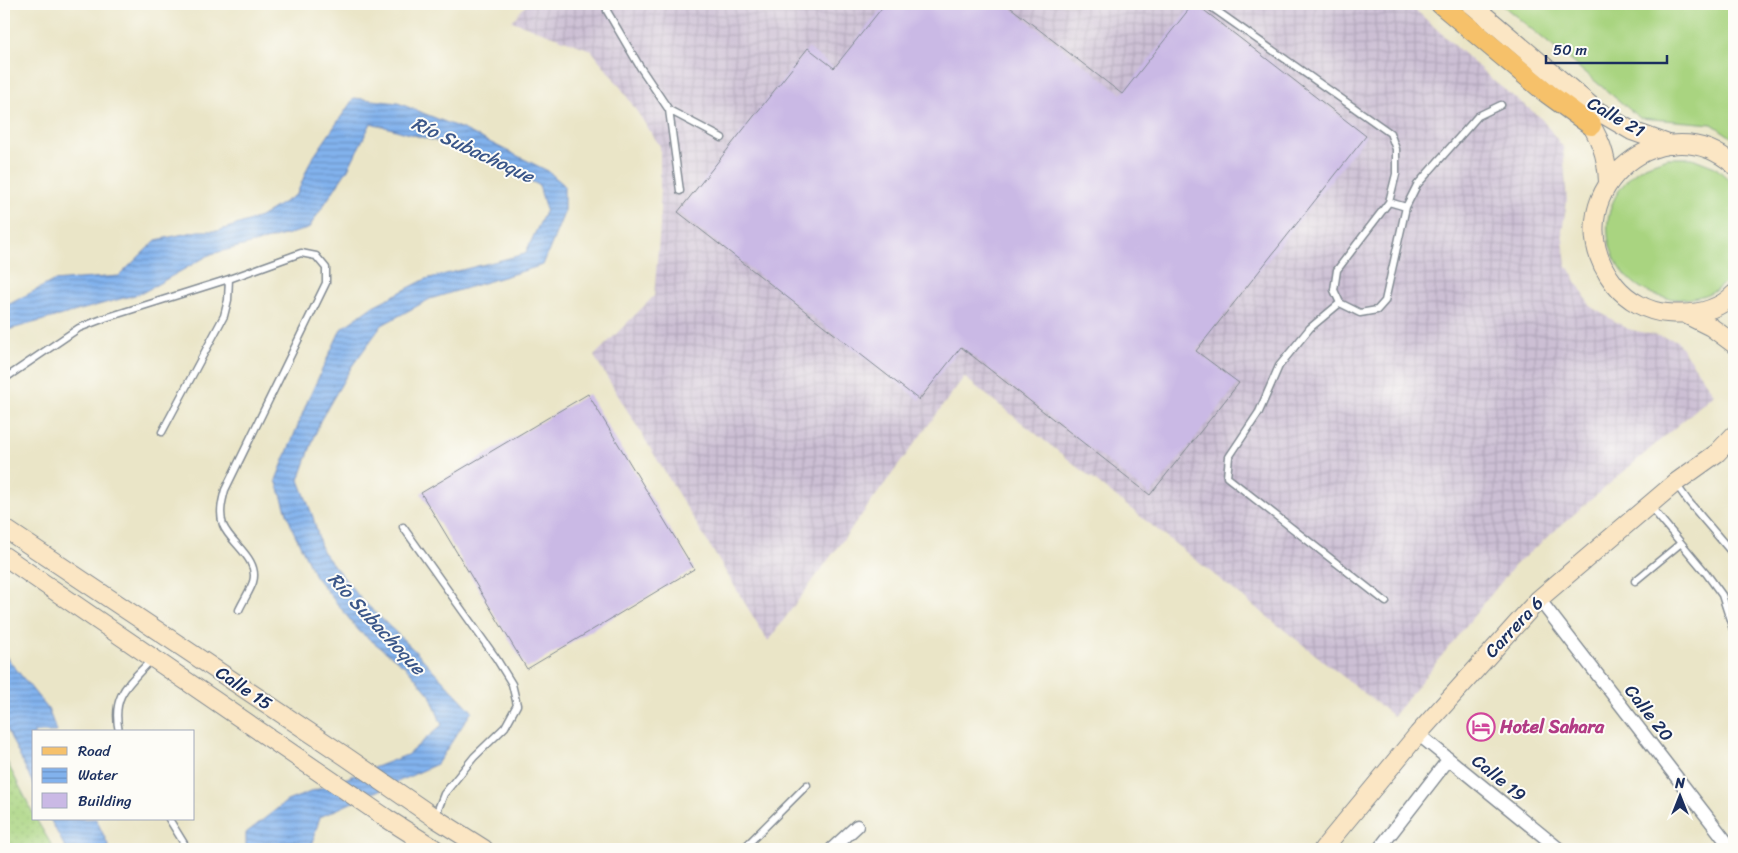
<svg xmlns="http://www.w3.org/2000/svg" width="1738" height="853" viewBox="0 0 1738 853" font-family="Sriracha,sans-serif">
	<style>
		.industrial { fill: url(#industrial-grid) }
		.grass { fill: #a9d480; stroke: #62826f }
		.park { fill: url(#park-dots); stroke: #62826f }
		.water { fill: url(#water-rules); stroke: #4e70a6 }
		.building { fill: #cab9e5 }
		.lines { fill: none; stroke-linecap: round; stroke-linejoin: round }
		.lane-casing { stroke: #828a92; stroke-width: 9 }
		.street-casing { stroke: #828a92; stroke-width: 15 }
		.secondary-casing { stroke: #828a92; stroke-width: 20 }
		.primary-casing { stroke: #828a92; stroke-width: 22 }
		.lane { stroke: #fff; stroke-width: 6 }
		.street { stroke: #fff; stroke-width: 12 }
		.secondary { stroke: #fbe6c4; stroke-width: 18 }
		.primary { stroke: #f6c16b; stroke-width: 20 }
		.labels { text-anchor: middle; stroke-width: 4; stroke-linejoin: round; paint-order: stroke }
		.street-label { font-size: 18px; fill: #1b2f5e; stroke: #fdfcf7 }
		.hotel-label { font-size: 18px; font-weight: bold; fill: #b23c85; stroke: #fdfcf7; text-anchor: start }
		.water-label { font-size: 19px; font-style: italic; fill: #3a5689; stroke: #fdfcf7 }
	</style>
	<defs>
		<pattern id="industrial-grid" width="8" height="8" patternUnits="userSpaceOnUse" patternTransform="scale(1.25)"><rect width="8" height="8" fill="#ccbfd4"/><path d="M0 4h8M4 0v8" fill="none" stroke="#afa4b8"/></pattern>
		<pattern id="park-dots" width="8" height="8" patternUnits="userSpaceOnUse" patternTransform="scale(1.25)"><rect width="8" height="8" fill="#a9d480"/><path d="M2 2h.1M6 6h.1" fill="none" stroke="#91b671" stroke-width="1.8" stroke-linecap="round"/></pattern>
		<pattern id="water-rules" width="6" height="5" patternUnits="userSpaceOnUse" patternTransform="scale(1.25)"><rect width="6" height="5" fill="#82b2ed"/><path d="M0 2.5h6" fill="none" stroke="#6a91c3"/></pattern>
	</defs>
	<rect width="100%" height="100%" fill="#fdfcf7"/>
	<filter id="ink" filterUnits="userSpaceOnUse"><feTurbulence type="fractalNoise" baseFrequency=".02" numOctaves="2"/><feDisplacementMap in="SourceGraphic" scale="10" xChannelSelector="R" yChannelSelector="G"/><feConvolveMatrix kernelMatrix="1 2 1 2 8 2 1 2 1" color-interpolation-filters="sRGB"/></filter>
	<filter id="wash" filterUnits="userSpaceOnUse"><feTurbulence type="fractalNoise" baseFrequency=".0096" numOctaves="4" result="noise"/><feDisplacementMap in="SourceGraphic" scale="20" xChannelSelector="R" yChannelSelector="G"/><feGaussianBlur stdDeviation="1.12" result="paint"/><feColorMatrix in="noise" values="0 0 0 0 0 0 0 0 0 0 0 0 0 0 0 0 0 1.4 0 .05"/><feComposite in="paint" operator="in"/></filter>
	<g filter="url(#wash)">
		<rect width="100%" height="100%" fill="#eae5c7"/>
		<path class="industrial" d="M527 4H1409L1496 83 1540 117 1563 147 1567 202 1562 231 1566 264 1591 307 1628 329 1676 340 1714 394 1515 565 1393 716 964 377 768 641 594 356 654 296 660 226V146L621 88 591 50 512 21Z"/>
		<path class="grass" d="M1501 4H1734V139L1712 124 1640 118Z
			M1667 158H1692L1715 167 1734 184V273C1729 278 1723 285 1717 289 1708 295 1696 298 1685 299 1627 303 1588 241 1618 192 1625 182 1634 171 1645 166 1652 163 1660 161 1667 158Z"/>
		<path class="park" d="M4 756 34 815V819H36L54 849H4Z"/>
		<path class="water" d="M354 98 398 103 465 130 548 171 564 185V213L543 265 430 299 382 325 352 366 320 421 299 480 313 517 322 551 361 599 414 650 472 711 437 764 320 817 310 849H246V833L287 801 407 755 442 725 430 695 407 668 359 631 315 576 292 528 276 480 308 400 341 329 373 306 426 279 525 254 546 210 539 185 453 146 371 123 348 169 308 229 211 254 142 293 4 331V307L53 281 119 276 156 240 198 231H218L260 217 297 194 310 162Z
			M4 654 48 709 57 732H34V786L4 723Z
			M50 819H96L110 849H66Z"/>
		<g id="blocks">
			<path class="building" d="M885 4H1006L1122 94 1193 4H1196L1366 136 1196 351 1239 383 1150 495 961 347 919 400 678 212 808 48 834 68Z
				M588 394 694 569 527 669 421 493Z"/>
		</g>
	</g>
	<g filter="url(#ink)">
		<use href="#blocks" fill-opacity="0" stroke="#828a92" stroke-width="1"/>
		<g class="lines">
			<g class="lane-casing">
				<path id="lane" d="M607 4V11L640 67 669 110
					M1207 4 1390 133 1396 149V174L1389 202 1337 270 1334 290 1340 303 1360 313 1377 310 1385 301 1406 207 1417 185 1478 116 1501 105
					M680 191 669 110 722 138
					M1389 202 1406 207
					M229 279 301 253 316 256 326 268V283L225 490C222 501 219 513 223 525 230 543 260 559 253 582 250 591 243 601 239 610
					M1340 303 1310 328 1279 366 1259 412 1229 457 1227 477 1386 602
					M4 379 79 328 105 318 229 279 228 300 224 316 162 432
					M1676 484 1688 501 1734 555
					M1650 506 1706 573 1722 595 1734 632
					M403 527 496 658 512 684 517 705 505 727 474 757 444 794 435 817
					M1635 581 1681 543
					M119 732C111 694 129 684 152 659
					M169 819 185 845
					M406 849 414 838
					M743 849 807 785"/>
			</g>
			<g class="street-casing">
				<path id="street" d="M1539 599 1732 849
					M1418 734 1559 849
					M832 849 857 826
					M1379 849 1448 760"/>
			</g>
			<g class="secondary-casing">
				<path id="secondary" d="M1471 4 1596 110 1632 131 1671 145
					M1584 113C1599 137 1607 153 1608 182
					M1734 165C1660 100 1548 199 1615 285 1627 300 1648 312 1667 313 1690 315 1717 312 1734 294
					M1687 315 1711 327 1734 344
					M4 528 345 756 435 818 484 849
					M4 556 386 818 435 849
					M1323 849 1418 734 1539 599 1675 483 1717 453 1734 435"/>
			</g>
			<g class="primary-casing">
				<path id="primary" d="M1441 4 1547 93 1591 125"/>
			</g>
			<use href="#lane" class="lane"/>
			<use href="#street" class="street"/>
			<use href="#secondary" class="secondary"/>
			<use href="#primary" class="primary"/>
		</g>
	</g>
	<defs>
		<g id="hotel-ring" transform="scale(1.4375)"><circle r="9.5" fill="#fdfcf7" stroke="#d1479c" stroke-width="1.5"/><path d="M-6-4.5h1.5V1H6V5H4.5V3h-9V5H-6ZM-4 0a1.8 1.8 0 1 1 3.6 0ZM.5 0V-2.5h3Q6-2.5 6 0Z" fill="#d1479c"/></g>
	</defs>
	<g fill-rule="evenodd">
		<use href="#hotel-ring" x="1481" y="727"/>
	</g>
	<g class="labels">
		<g class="street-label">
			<text transform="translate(1616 117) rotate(30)" y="6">Calle 21</text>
			<text transform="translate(1514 627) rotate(-47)" y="6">Carrera 6</text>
			<text transform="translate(244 688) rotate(34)" y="6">Calle 15</text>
			<text transform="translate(1649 713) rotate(52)" y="6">Calle 20</text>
			<text transform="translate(1499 778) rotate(39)" y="6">Calle 19</text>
		</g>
		<g class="hotel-label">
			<text x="1500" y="733">Hotel Sahara</text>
		</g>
		<g class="water-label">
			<text transform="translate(473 149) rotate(25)" y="7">Río Subachoque</text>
			<text transform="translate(377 623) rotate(47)" y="7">Río Subachoque</text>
		</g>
	</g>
	<rect width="1738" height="853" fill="none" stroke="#fdfcf7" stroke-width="20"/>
	<rect x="32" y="730" width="162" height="90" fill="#fdfcf7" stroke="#a3aaba"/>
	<rect x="42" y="747" width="25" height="8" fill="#f6c16b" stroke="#a3aaba"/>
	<text x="78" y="756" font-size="15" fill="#1b2f5e">Road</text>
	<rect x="42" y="768" width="25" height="15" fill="url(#water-rules)" stroke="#a3aaba"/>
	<text x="78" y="780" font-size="15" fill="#1b2f5e">Water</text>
	<rect x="42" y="793" width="25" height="15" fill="#cab9e5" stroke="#a3aaba"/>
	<text x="78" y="806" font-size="15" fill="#1b2f5e">Building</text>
	<g transform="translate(1680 796)" stroke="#fdfcf7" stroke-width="4" paint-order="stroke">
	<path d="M0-4L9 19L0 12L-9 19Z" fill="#1b2f5e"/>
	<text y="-8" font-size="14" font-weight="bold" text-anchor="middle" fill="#1b2f5e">N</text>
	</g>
	<path d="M1546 55v8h121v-8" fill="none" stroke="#1b2f5e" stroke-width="2.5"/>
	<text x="1553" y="55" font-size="15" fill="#1b2f5e" stroke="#fdfcf7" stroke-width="4" paint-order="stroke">50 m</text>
</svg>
